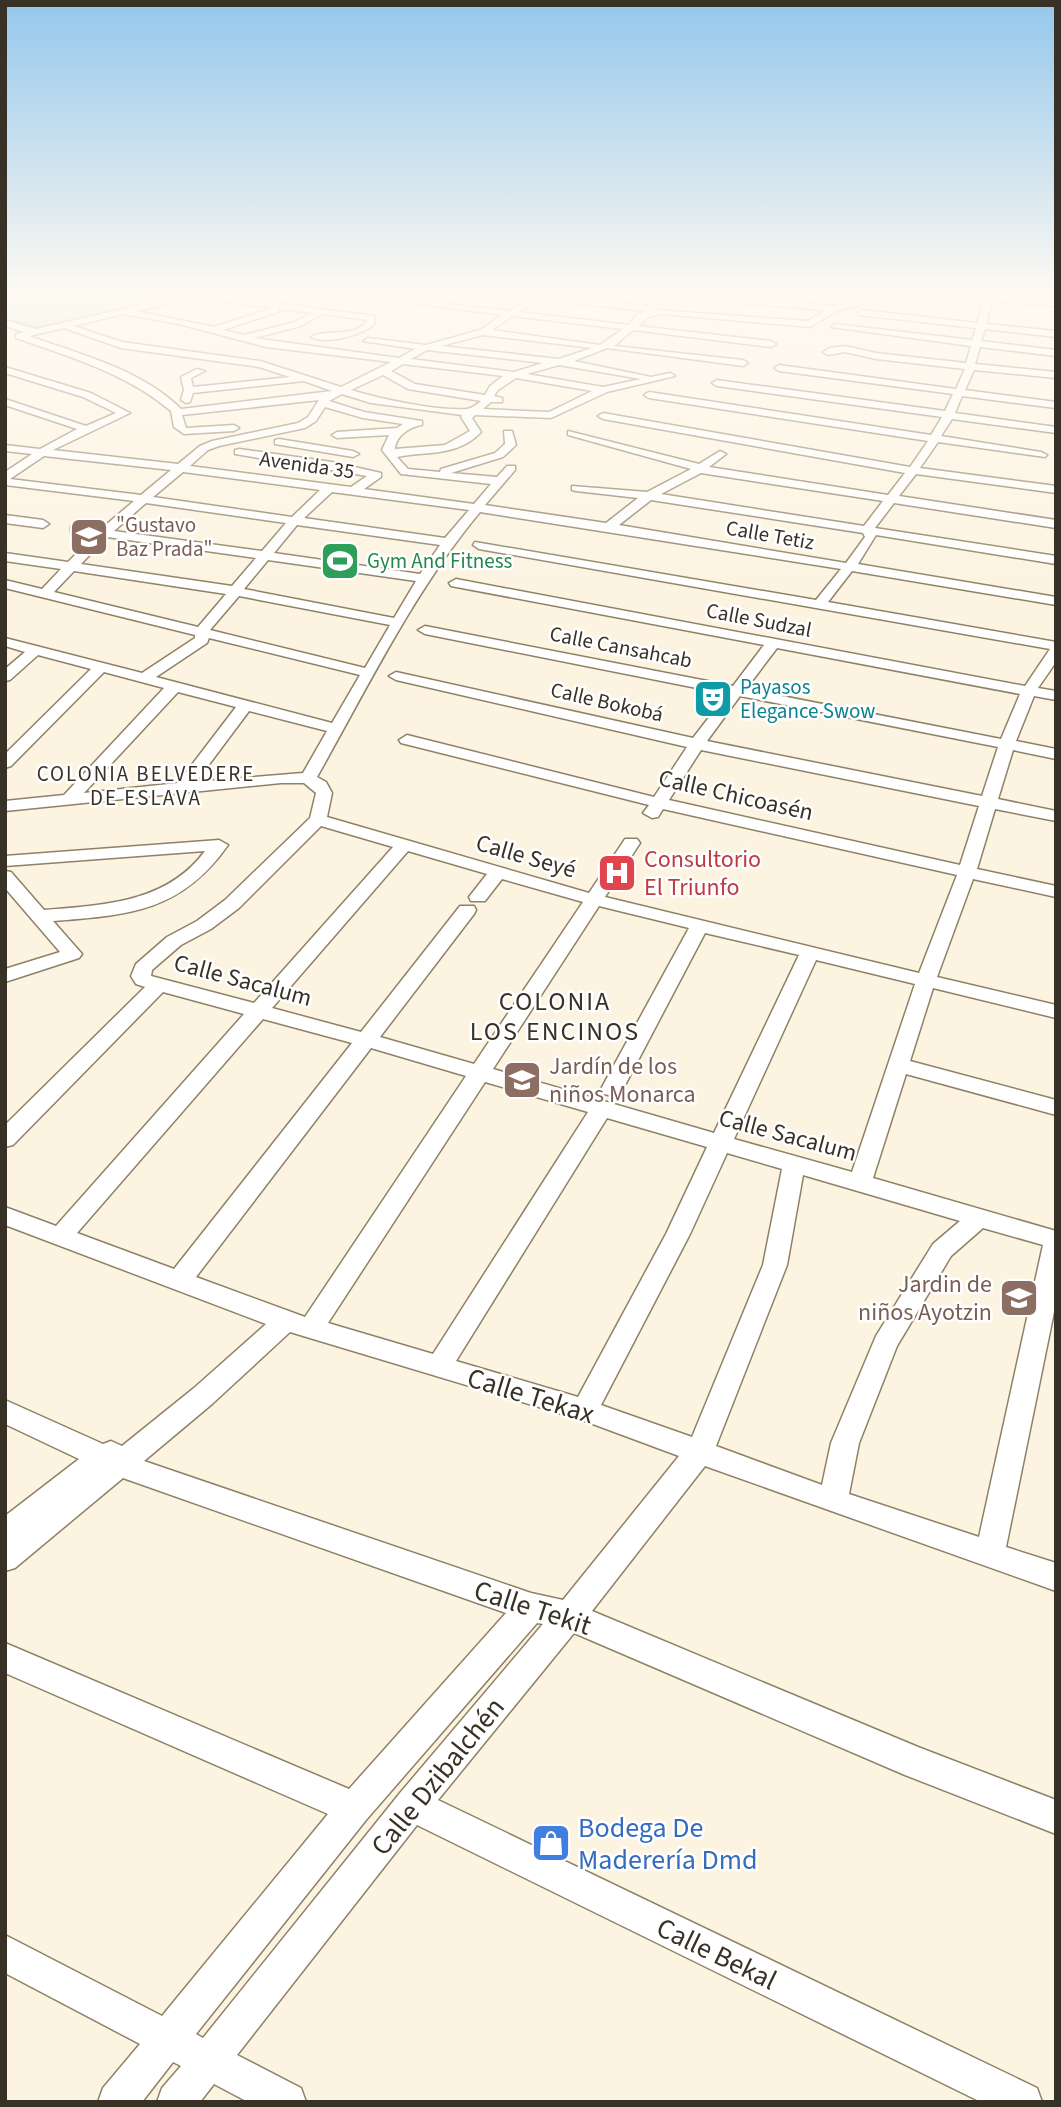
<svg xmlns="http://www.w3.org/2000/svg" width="1061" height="2107" viewBox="0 0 1061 2107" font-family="'Source Sans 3',sans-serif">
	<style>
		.green { fill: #c3e0c8 }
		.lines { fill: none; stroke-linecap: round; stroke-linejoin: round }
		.minor-casing { stroke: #8f8166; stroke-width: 3 }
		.minor { fill: #fff; fill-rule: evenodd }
		.labels { text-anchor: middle; stroke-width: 5; stroke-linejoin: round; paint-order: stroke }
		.far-street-label { font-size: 21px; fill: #383226; stroke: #fff }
		.far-education-label { font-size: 21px; fill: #785e54; stroke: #fff; text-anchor: start }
		.far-leisure-label { font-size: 21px; fill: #27864d; stroke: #fff; text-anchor: start }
		.far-culture-label { font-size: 21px; fill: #0d838f; stroke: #fff; text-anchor: start }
		.far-neighbourhood-label { font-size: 21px; letter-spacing: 2px; fill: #383226; stroke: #fff }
		.street-label { font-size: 24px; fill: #383226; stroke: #fff }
		.health-label { font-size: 24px; fill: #be3a42; stroke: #fff; text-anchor: start }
		.education-label { font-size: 24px; fill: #785e54; stroke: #fff; text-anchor: start }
		.neighbourhood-label { font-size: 26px; letter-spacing: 2px; fill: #383226; stroke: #fff }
		.near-street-label { font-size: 28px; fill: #383226; stroke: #fff }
		.near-shop-label { font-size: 28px; fill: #366cbe; stroke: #fff; text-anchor: start }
	</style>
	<rect width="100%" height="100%" fill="#fcf4e1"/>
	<path class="green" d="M5 295H182L29 331 5 322Z"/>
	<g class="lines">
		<g class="minor-casing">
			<path id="minor" d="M183 295H213L374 316 375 323C364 335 326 345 311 337 327 328 356 339 367 320L322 314 301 326 254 338 399 358 415 349 363 341 368 338 426 345 480 330 502 315 351 295H376L509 311 528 298 520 295H547L650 306 663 295H707L837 306 890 295H977L1056 300V306L963 299 892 300 861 304 835 312 810 327 661 314 648 317 638 326 771 341 776 344 771 347 633 330 614 346 743 360 748 363 743 366 607 348 574 361 651 377 670 373 675 376 607 392 551 418 475 415 472 418 481 432C458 457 426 451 397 457L408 469 440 472 441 469 495 453 505 444 504 431H512L516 445 503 457 451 473 497 477 507 466H515V470L485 505 606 523 638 498 576 491 572 490V486L647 492 691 469 568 435V431L699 464 720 451 726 454 709 467 888 495 905 473 603 419 598 416 603 413 910 467 928 441 649 398 644 395 649 392 931 435 942 417 717 386 712 383 717 380 945 411 953 394 779 371 774 368 779 365 956 389 965 369 876 359 845 352 828 355 823 352 830 348 845 346 876 353 966 363 971 346 831 327 835 324 972 340 976 328 859 315V311L862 310 977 323 983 304 987 301 991 304 986 324 1056 331V337L985 329 981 341 1056 350V356L980 347 975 364 1056 372V378L974 370 965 390 1056 402V408L962 396 955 413 1056 427V433L952 419 941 436 1041 452 1047 455 1045 457 938 442 920 468 1056 486V493L916 474 899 496 1056 520V528L894 503 875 528 1056 556V564L876 535 858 564 1056 597V605L852 571 828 602 1056 642V662L1038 688 1056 691V700L1034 696 1016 741 1056 749V759L1013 750 998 799 1056 811V821L995 809 977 869 1056 886V897L973 879 937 977 1056 1005V1018L933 988 910 1061 1056 1100V1115L906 1074 873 1178 1056 1231V1302L1006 1547 1056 1563V1591L705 1466 592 1611 918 1747 1056 1800V1834L905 1775 574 1633 438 1800 1037 2088 1042 2102H981L417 1825 237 2055 301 2088 306 2102H248L214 2084 200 2102H157L162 2088 181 2066 173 2062 142 2102H98L103 2088 140 2044 5 1973V1935L162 2016 328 1814 5 1673V1643L349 1789 506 1613 123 1478 15 1568 5 1571V1516L79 1459 5 1424V1400L103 1444 111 1441 122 1446 194 1388 266 1324 5 1225V1207L56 1226 244 1014 163 992 13 1145 5 1147V1125L145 987 136 984 131 976 136 964 167 937 197 921 225 900 310 818 316 793 304 783H281L5 811V801L64 795 164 688 104 672 11 766 5 768V754L91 669 38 655 10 680 5 681V669L25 652 5 646V638L142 673 195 638V635L5 588V580L42 589 61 569 5 561V553L68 562 95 535 71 532V526L101 529 134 501 5 485V472L32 454 5 451V445L40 449 77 429 5 405V399L86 426 116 413 83 397 5 373V367L91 393 130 413 53 450 178 464 200 446 212 441 298 423 308 417 319 400 182 415 186 428 234 425 239 428 234 431 184 434 174 427 171 411C126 373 70 357 16 338V334L25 332 5 326V320L36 329ZM672 295 676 298 826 310 808 321 656 310ZM194 298 273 308 214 327 136 311ZM538 299 645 311 636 315 629 325 519 312ZM278 309 312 313 295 322 244 335 223 330 278 312ZM123 314 179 324 266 347 391 362 341 387 260 361 122 342 74 326ZM512 316 623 329 600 345 492 330ZM64 328 121 348 259 367 290 377 193 387 191 378 205 371 197 369 181 377 184 390 181 400 186 403 190 402 193 393 304 381 332 391 181 409C141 369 81 355 29 336ZM483 335 592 348 559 359 441 346ZM427 350 543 363 514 372 411 359ZM403 364 503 376 490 386 485 395 415 384 391 371ZM559 365 641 379 603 387 527 374ZM383 375 408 389 481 401C477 404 473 408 467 409 437 411 380 399 351 390ZM516 378 592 391 549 412 483 409 491 402H502V398L494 396 498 390ZM342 394 371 403 462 415 461 417 470 431 445 445 395 449C396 436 409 427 422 425V421L364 412 329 401ZM325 407 363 418 403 424 397 428 337 432 332 435 337 438 389 435 382 450 401 474 491 484 474 504 364 489 381 477V473L332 462 239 449 235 450V454L367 476 351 487 190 466 208 450 219 446 305 428 316 421ZM44 456 171 470 141 495 10 479ZM183 472 320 490 292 517 153 497ZM701 473 883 501 864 526 661 494ZM332 492 469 510 445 538 304 518ZM651 500 863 533 865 537 846 563 619 525ZM146 503 286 523 262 551 114 531ZM480 512 841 569 816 600 475 542 473 545 479 549 1050 649 1025 686 456 579 449 583 451 586 764 645 733 686 425 626 418 630 425 634 727 694 693 738 396 672 389 676 396 680 687 747 654 797 407 735 399 740 401 743 649 805 643 813 652 818 658 817 663 809 957 875 919 973 605 897 640 843 637 839H625L589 893 327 817 332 793 326 782 317 777C368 687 414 591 480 512ZM297 525 440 545 420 574 274 553ZM107 537 256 558 232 586 81 564ZM268 560 416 581 394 618 244 589ZM74 571 226 594 198 627 54 592ZM239 596 390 625 365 668 210 630ZM209 638 360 675 332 723 156 677 207 643ZM777 648 1020 694 1001 739 746 689ZM178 692 236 707 178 783 84 793ZM740 696 998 747 982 796 707 741ZM249 711 327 731 303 773 196 782ZM701 750 979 806 960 865 669 800ZM321 826 393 847 254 1003 151 976 152 970 181 945 211 929 239 908ZM408 851 487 874 469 897 471 901H485L502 879 583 902 474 1064 380 1037 474 914 476 910 474 906H460L361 1032 272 1008ZM599 906 689 928 601 1089 604 1094 612 1096 620 1094 623 1089 705 933 799 955 714 1133 493 1069ZM816 960 915 984 852 1172 734 1139ZM263 1019 352 1043 174 1269 77 1233ZM371 1048 466 1076 305 1317 196 1277ZM485 1082 588 1112 433 1354 328 1323ZM607 1118 707 1147 666 1234 578 1397 456 1361ZM727 1153 782 1169 763 1265 692 1437 601 1405 690 1234ZM803 1175 960 1221 933 1244 876 1336 831 1443 822 1485 716 1446 787 1265ZM983 1228 1043 1245 979 1537 849 1494 859 1443 897 1346 951 1256ZM290 1332 582 1420 679 1456 563 1600 531 1593 144 1461 212 1404ZM537 1623 543 1624 400 1793 203 2038 196 2034 366 1820Z
				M279 439 353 451 359 454 353 457 275 444V440Z
				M5 515 43 520 49 524 43 528 5 523Z
				M219 840 228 845C181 912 129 915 53 921L82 954 79 958 5 982V969L60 952 5 888V871L11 872 44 910C104 905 167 903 205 851L5 866V856Z"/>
		</g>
		<use href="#minor" class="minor"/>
	</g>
	<linearGradient id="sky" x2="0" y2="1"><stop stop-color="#94c7ec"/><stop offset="0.5" stop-color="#fefaf2"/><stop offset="1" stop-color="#fefaf2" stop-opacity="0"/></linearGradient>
	<rect width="1061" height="590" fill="url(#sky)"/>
	<defs>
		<g id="school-square" transform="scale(2.0125)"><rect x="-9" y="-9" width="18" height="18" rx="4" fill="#8d6e63" stroke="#fff"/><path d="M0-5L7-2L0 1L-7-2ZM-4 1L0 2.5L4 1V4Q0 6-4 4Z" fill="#fff"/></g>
		<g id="stadium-square" transform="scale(2.0125)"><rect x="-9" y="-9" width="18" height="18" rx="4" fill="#2e9e5b" stroke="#fff"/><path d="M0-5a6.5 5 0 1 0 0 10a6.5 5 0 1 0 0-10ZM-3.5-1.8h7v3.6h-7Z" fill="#fff"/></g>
		<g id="theatre-square" transform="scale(2.0125)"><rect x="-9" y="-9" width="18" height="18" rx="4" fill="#0f9aa8" stroke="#fff"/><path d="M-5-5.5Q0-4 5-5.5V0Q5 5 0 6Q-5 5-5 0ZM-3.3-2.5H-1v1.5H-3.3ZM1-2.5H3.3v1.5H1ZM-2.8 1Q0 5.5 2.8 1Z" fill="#fff"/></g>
		<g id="hospital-square" transform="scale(2.0125)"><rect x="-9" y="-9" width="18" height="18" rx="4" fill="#e0444e" stroke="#fff"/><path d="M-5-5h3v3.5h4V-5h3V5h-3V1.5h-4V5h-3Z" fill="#fff"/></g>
		<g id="shop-square" transform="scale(2.0125)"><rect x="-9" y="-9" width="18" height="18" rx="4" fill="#3f7fe0" stroke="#fff"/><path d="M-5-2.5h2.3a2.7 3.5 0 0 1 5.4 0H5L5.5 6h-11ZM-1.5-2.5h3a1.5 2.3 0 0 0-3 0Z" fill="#fff"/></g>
	</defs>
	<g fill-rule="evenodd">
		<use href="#school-square" x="89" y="537"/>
		<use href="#stadium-square" x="340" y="561"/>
		<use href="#theatre-square" x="713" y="699"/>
		<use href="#hospital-square" x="617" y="873"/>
		<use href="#school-square" x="522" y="1080"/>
		<use href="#school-square" x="1019" y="1298"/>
		<use href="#shop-square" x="551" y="1843"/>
	</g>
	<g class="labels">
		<g class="far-street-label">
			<text transform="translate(307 465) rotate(8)" y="7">Avenida 35</text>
			<text transform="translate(770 535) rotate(10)" y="7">Calle Tetiz</text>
			<text transform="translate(759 620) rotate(11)" y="7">Calle Sudzal</text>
			<text transform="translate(621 647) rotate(11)" y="7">Calle Cansahcab</text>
			<text transform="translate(607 702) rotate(13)" y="7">Calle Bokobá</text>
		</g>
		<g class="far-education-label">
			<text x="116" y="532">"Gustavo<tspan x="116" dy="24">Baz Prada"</tspan></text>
		</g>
		<g class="far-leisure-label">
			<text x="367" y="568">Gym And Fitness</text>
		</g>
		<g class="far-culture-label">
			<text x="740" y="694">Payasos<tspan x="740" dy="24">Elegance Swow</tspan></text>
		</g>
		<g class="far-neighbourhood-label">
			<text x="146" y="781">COLONIA BELVEDERE<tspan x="146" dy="24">DE ESLAVA</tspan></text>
		</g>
		<g class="street-label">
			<text transform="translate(736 795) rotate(13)" y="8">Calle Chicoasén</text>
			<text transform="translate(526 856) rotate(16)" y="8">Calle Seyé</text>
			<text transform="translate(243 980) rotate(15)" y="8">Calle Sacalum</text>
			<text transform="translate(788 1135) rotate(15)" y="8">Calle Sacalum</text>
		</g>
		<g class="health-label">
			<text x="644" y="867">Consultorio<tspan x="644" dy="28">El Triunfo</tspan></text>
		</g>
		<g class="education-label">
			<text x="549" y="1074">Jardín de los<tspan x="549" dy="28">niños Monarca</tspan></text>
			<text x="992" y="1292" text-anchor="end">Jardin de<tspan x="992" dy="28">niños Ayotzin</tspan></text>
		</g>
		<g class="neighbourhood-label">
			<text x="555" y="1010">COLONIA<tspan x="555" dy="30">LOS ENCINOS</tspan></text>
		</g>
		<g class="near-street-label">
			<text transform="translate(531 1395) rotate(17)" y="10">Calle Tekax</text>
			<text transform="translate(533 1607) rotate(18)" y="10">Calle Tekit</text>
			<text transform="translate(437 1776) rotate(-51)" y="10">Calle Dzibalchén</text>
			<text transform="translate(717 1953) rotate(26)" y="10">Calle Bekal</text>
		</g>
		<g class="near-shop-label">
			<text x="578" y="1837">Bodega De<tspan x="578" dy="32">Maderería Dmd</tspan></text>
		</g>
	</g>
	<rect width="1061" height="2107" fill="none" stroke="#383226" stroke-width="14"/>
</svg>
